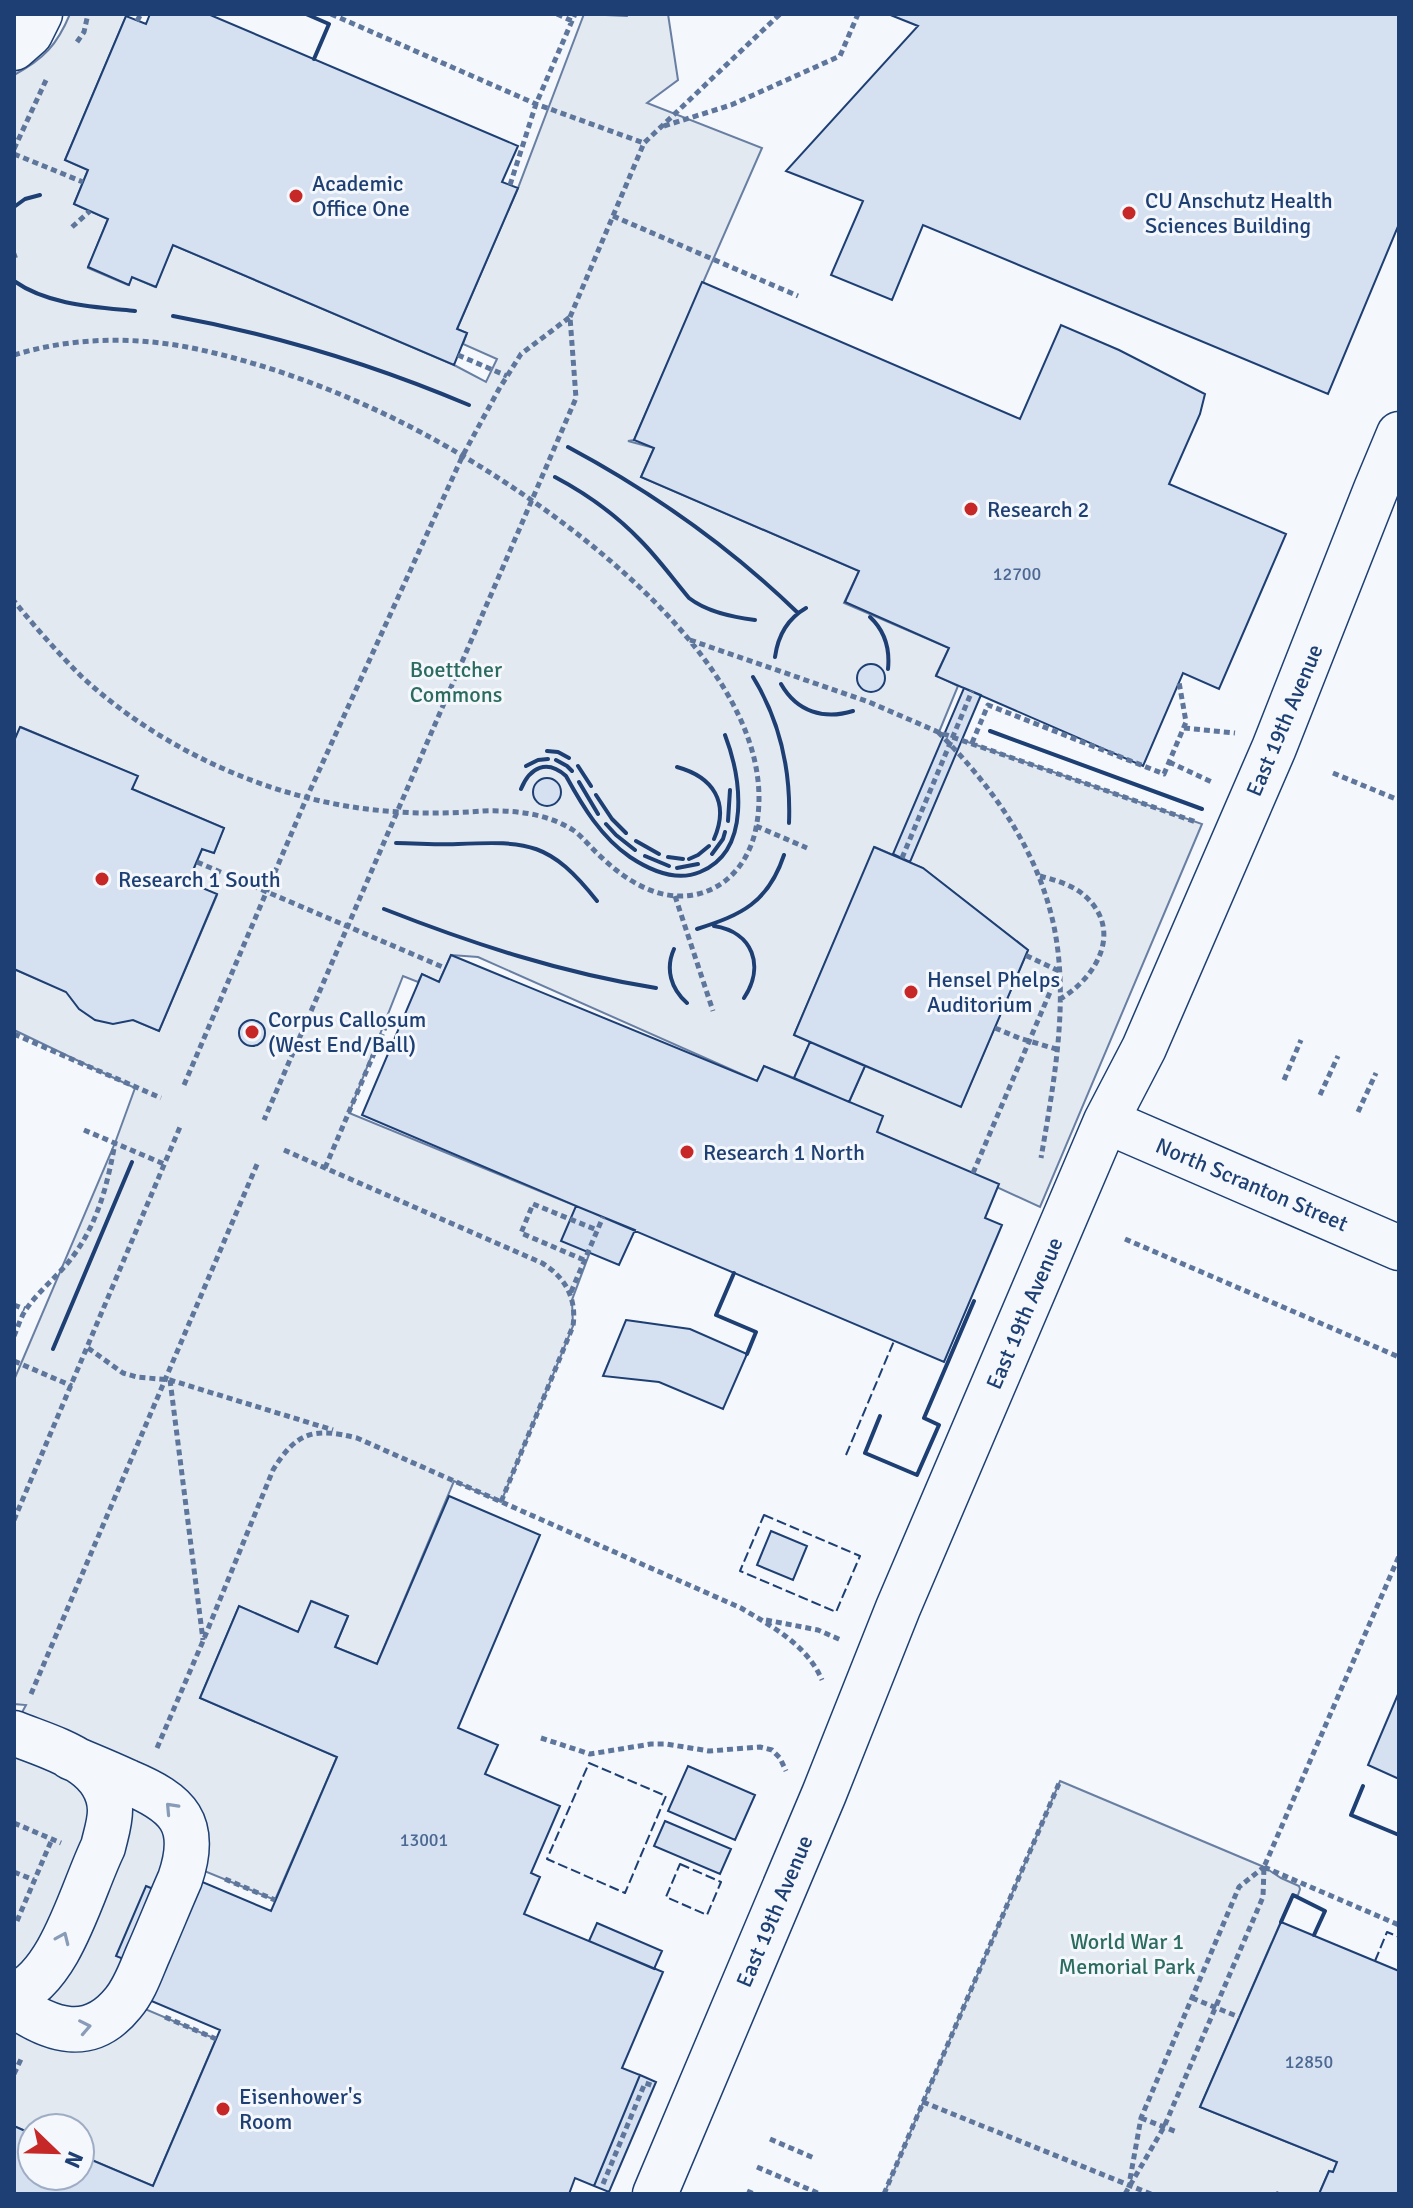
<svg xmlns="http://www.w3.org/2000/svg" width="1413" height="2208" viewBox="0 0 1413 2208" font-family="Signika,sans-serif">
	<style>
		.green { fill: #e3e9f0; stroke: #687fa3; stroke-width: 2 }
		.building { fill: #d5e0f0; stroke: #1d3f73; stroke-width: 2 }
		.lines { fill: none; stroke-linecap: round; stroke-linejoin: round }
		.minor-casing { stroke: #1d3f73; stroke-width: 47 }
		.path { stroke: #5e769c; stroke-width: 5; stroke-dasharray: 6 4; stroke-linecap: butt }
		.minor { stroke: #f4f7fb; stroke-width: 44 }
		.path-bridge { stroke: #5e769c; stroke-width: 5; stroke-dasharray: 6 4; stroke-linecap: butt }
		.fence { stroke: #1d3f73; stroke-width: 2; stroke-dasharray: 10 4; stroke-linecap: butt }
		.wall { stroke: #1d3f73; stroke-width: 4 }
		.oneway { stroke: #889bb7 }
		.poi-dot { fill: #c62828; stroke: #f4f7fb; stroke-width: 3 }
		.labels { text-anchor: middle; stroke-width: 6; stroke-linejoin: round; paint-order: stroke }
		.number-label { font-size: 18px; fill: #4b6792 }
		.poi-label { font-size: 22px; fill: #1d3f73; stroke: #f4f7fb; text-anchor: start }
		.park-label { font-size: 22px; fill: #2c6c60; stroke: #f4f7fb }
		.street-label { font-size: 22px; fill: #1d3f73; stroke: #f4f7fb }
	</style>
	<rect width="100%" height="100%" fill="#f4f7fb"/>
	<path class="green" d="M70 14H127L65 160 88 170 74 204 108 219 88 268 128 285 132 277 155 287 173 245 454 365 486 382 497 359 463 344 467 333 457 329 518 188 584 14 627 16 628 14H668L678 80 647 103 762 148 634 440 628 441 654 448 641 477 859 571 844 603 949 648 936 675 958 686 939 732 1202 824 1040 1207 877 1132 849 1102 865 1066 961 1106 1028 950 923 868 875 847 794 1035 810 1042 794 1078 764 1066 757 1081 478 957 451 955 439 982 422 974 418 982 403 976 349 1113 603 1217 572 1300 573 1326 501 1502 454 1481 377 1664 335 1647 348 1616 312 1601 298 1632 239 1606 200 1698 337 1757 275 1900 185 1863 126 2001 216 2039 153 2186 80 2155V2128H32V2134L14 2126V1727L26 1705 14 1704V1380L115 1143 135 1088 14 1030V969L159 1031 217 895 188 882 202 849 214 853 224 828 132 789 137 776 21 727 14 741V75C44 59 57 45 70 14Z
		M1060 1781 1264 1867 1281 1878 1299 1886 1300 1889 1298 1895 1292 1896 1200 2107 1337 2162 1333 2172 1329 2171 1319 2194H884Z"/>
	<path class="building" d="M150 14H208L518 146 502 182 518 188 457 329 467 333 454 365 173 245 156 287 132 277 129 285 88 267 108 219 74 204 88 170 65 160 126 16 146 24Z
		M888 14H1399V224L1328 394 923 225 892 300 831 275 863 201 786 171 918 26Z
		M702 282 1020 419 1061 325 1119 350 1205 394 1200 414 1169 484 1286 534 1219 689 1183 673 1143 766 936 676 949 648 845 602 859 571 641 477 654 448 634 440Z
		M857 678a14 14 0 1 1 28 0a14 14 0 1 1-28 0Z
		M964 688 981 695 910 862 893 854Z
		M20 727 138 776 132 789 224 828 214 853 202 849 188 882 217 894 159 1031 133 1020 113 1024 95 1020 79 1009 66 992 14 969V741Z
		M533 792a14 14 0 1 1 28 0a14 14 0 1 1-28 0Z
		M874 847 923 868 1028 950 961 1107 794 1035Z
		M451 955 757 1081 764 1066 883 1116 877 1132 999 1184 985 1218 1002 1225 944 1362 362 1115 422 974 439 982Z
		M239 1033a13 13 0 1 1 26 0a13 13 0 1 1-26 0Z
		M810 1042 865 1066 849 1102 794 1078Z
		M576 1206 635 1230 619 1265 561 1241Z
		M626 1320 690 1329 747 1354 723 1409 659 1382 603 1376Z
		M449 1496 540 1535 458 1728 498 1745 485 1774 560 1806 531 1873 540 1877 524 1914 663 1972 622 2068 640 2075 594 2186 575 2178 569 2194H14V2126L32 2134V2176H80V2155L153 2186 220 2030 142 1997 193 1878 271 1911 337 1757 200 1698 239 1606 298 1632 311 1601 348 1616 335 1647 377 1664Z
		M771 1531 807 1546 793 1580 757 1565Z
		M1399 1692V1779L1368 1765Z
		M688 1766 755 1795 735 1840 668 1811Z
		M665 1821 731 1849 720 1874 654 1846Z
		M146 1886 183 1901 153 1971 116 1956Z
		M1281 1922 1399 1971V2194H1319L1329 2171 1333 2172 1337 2162 1200 2107Z
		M597 1923 662 1951 654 1969 589 1941Z
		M640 2075 656 2082 609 2192 594 2186Z"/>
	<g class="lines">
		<g class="minor-casing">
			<path id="minor" d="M14 48 30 34 40 14
				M1106 1121 1399 1248
				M14 1733C50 1748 109 1761 110 1810 110 1823 106 1834 103 1847 82 1890 61 1977 14 1995
				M14 2005C51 2031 90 2044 123 2003 135 1989 141 1970 148 1954 159 1929 169 1904 180 1879 199 1823 178 1803 128 1782 109 1773 89 1765 70 1757
				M655 2194 824 1794 898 1608 1106 1121 1144 1048 1274 748 1376 489 1399 434"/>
		</g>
		<path class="path" d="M331 14 536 104 644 143
			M557 14 572 21
			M137 21 141 14
			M77 42 84 32 88 14
			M664 126 731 105 840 56 858 14
			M14 149 47 78
			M14 154 83 182
			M510 185 536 104 575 14
			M613 216 798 296
			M72 227 90 211
			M14 256 17 255
			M570 317 644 143 780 14
			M14 355C73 337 136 336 197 349 266 364 334 389 397 420 525 483 790 661 756 828 750 859 730 886 698 894 660 903 626 881 599 855 590 847 583 837 573 830 546 813 514 810 483 811 456 813 428 814 400 812 285 806 167 755 82 677 58 653 35 627 14 601
			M458 355 507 376
			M690 640 869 702 938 732 1196 822
			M1184 728 1235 733
			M938 732C991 785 1036 847 1053 922 1070 998 1054 1082 1041 1158
			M972 743 988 705 1164 774 1186 722 1179 682
			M1169 762 1214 783
			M1333 773 1396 799
			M756 826 807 848
			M1040 876C1055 880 1073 885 1085 896 1124 931 1096 978 1060 999
			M675 896 713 1011
			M995 1028 1019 1038 1056 1049
			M14 1034 161 1098
			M1284 1080 1301 1040
			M184 1085 307 797 463 455 499 389 521 354 570 317 576 398 264 1120
			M1320 1095 1338 1056
			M1358 1112 1376 1073
			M84 1130 164 1164
			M284 1150 542 1263C565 1277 577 1298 573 1326L501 1502
			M325 1168 387 1023
			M973 1173 1059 971 1025 955
			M1125 1239 1399 1357
			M584 1260 521 1233 533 1204 597 1230
			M571 1292 603 1217
			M14 1305 25 1309
			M14 1336C18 1327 21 1316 27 1308 41 1288 62 1273 76 1252 99 1219 108 1182 115 1143
			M88 1348 123 1373 137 1377 170 1380 333 1430
			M14 1361 72 1386
			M170 1380 203 1640
			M14 1520 180 1127
			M766 1620 818 1630 841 1640
			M31 1694 258 1162
			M541 1738 590 1754 651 1744H666L709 1751 760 1747 772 1750 780 1758 786 1771
			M157 1748 203 1641 273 1470C296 1432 314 1427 357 1438L741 1608C773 1627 807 1645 822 1680
			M14 1823 61 1843
			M1264 1867 1399 1925
			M14 1872 34 1880
			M225 1879 275 1900
			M17 1921 52 1839
			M1192 1998 1239 2017
			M165 2017 216 2039
			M14 2074 22 2057
			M923 2102 1151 2194
			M1141 2118 1177 2132
			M770 2139 814 2158
			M757 2167 820 2194
			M1130 2179 1141 2118 1239 1887 1264 1867
			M603 2184 645 2083 654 2086
			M747 2191 754 2194
			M884 2194 1060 1781
			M1125 2194 1164 2127 1263 1897 1264 1867 1399 1556
			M1278 2194 1279 2192"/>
		<use href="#minor" class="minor"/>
		<path class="path-bridge" d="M902 858 972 691
			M197 862 445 968"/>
		<path class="fence" d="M846 1455 894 1341
			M764 1515 860 1556 836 1612 740 1571Z
			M589 1763 666 1796 625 1893 547 1859Z
			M680 1864 721 1882 707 1915 666 1897Z
			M1375 1961 1387 1932 1399 1937"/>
		<path class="wall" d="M306 14 329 24 314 59
			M14 207 25 199 40 195
			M14 281C48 305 95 307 135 311
			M173 316C277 335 372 364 469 405
			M568 447C652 492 730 547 798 613
			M555 477C587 494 615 514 640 540 658 558 673 579 689 598 707 612 732 617 755 620
			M870 617C885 631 890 649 888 669
			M775 657C778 635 787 619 806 608
			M753 677C780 721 791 771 789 823
			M781 684C797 712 824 720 853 711
			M990 731 1202 809
			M547 751 558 752 569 758
			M556 760 567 766 572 771
			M526 766 538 760 548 759
			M578 766 591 786
			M677 767C713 777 730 802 714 839
			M579 782 598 814
			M521 789C530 767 547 759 566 776 583 807 601 837 630 857 651 871 676 882 700 872 752 851 741 777 725 735
			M596 795 612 819 626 833
			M728 821 730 790
			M606 824 616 835 635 850
			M636 841 659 854
			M396 843C416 843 437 845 458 844 529 841 550 842 597 901
			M712 854 723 839 725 832
			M645 856 669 866
			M668 857 683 859
			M689 859 698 855 709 846
			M677 868 698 864
			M384 909C473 944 562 973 656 988
			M714 926C753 932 765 966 744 998
			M697 929C741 915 768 903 784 855
			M674 949C665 969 671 989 687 1003
			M734 1273 716 1315 756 1332 747 1354
			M53 1349 132 1162
			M880 1416 865 1453 917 1475 939 1425 924 1418 974 1301
			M1363 1786 1351 1815 1399 1835
			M1281 1922 1293 1895 1325 1911 1314 1935"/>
	</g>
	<defs><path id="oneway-chevron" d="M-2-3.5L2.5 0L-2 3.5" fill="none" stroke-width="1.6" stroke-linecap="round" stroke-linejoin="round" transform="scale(2)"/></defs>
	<g class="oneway">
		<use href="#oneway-chevron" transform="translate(171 1808) rotate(-133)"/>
		<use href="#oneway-chevron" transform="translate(63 1938) rotate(-66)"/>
		<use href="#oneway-chevron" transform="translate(85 2027) rotate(-11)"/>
	</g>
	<g class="poi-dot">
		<circle cx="296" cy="196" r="8"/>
		<circle cx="1129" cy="213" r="8"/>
		<circle cx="971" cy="509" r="8"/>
		<circle cx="102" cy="879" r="8"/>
		<circle cx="911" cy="992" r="8"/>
		<circle cx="252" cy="1032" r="8"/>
		<circle cx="687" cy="1152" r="8"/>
		<circle cx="223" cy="2109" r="8"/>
	</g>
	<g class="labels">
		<g class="number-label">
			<text x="1017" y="580">12700</text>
			<text x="424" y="1846">13001</text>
			<text x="1309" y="2068">12850</text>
		</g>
		<g class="poi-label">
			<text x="312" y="191">Academic<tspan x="312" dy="25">Office One</tspan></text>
			<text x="1145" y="208">CU Anschutz Health<tspan x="1145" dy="25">Sciences Building</tspan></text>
			<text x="987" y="517">Research 2</text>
			<text x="118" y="887">Research 1 South</text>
			<text x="927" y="987">Hensel Phelps<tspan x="927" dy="25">Auditorium</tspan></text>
			<text x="268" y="1027">Corpus Callosum<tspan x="268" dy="25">(West End/Ball)</tspan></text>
			<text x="703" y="1160">Research 1 North</text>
			<text x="239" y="2104">Eisenhower's<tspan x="239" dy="25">Room</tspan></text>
		</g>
		<g class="park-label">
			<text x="456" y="677">Boettcher<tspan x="456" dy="25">Commons</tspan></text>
			<text x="1127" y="1949">World War 1<tspan x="1127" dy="25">Memorial Park</tspan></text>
		</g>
		<g class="street-label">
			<text transform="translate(1284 720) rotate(-67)" y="8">East 19th Avenue</text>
			<text transform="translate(1252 1184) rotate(23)" y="8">North Scranton Street</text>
			<text transform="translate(1024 1313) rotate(-67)" y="8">East 19th Avenue</text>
			<text transform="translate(774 1911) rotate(-67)" y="8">East 19th Avenue</text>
		</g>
	</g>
	<rect width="1413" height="2208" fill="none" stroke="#1d3f73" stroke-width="32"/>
	<g transform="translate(56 2152) rotate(113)"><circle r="38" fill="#f4f7fb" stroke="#9eadc5" stroke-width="2"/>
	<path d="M0-6L14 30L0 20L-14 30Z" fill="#c62828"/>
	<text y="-12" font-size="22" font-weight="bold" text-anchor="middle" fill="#1d3f73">N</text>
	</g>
</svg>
